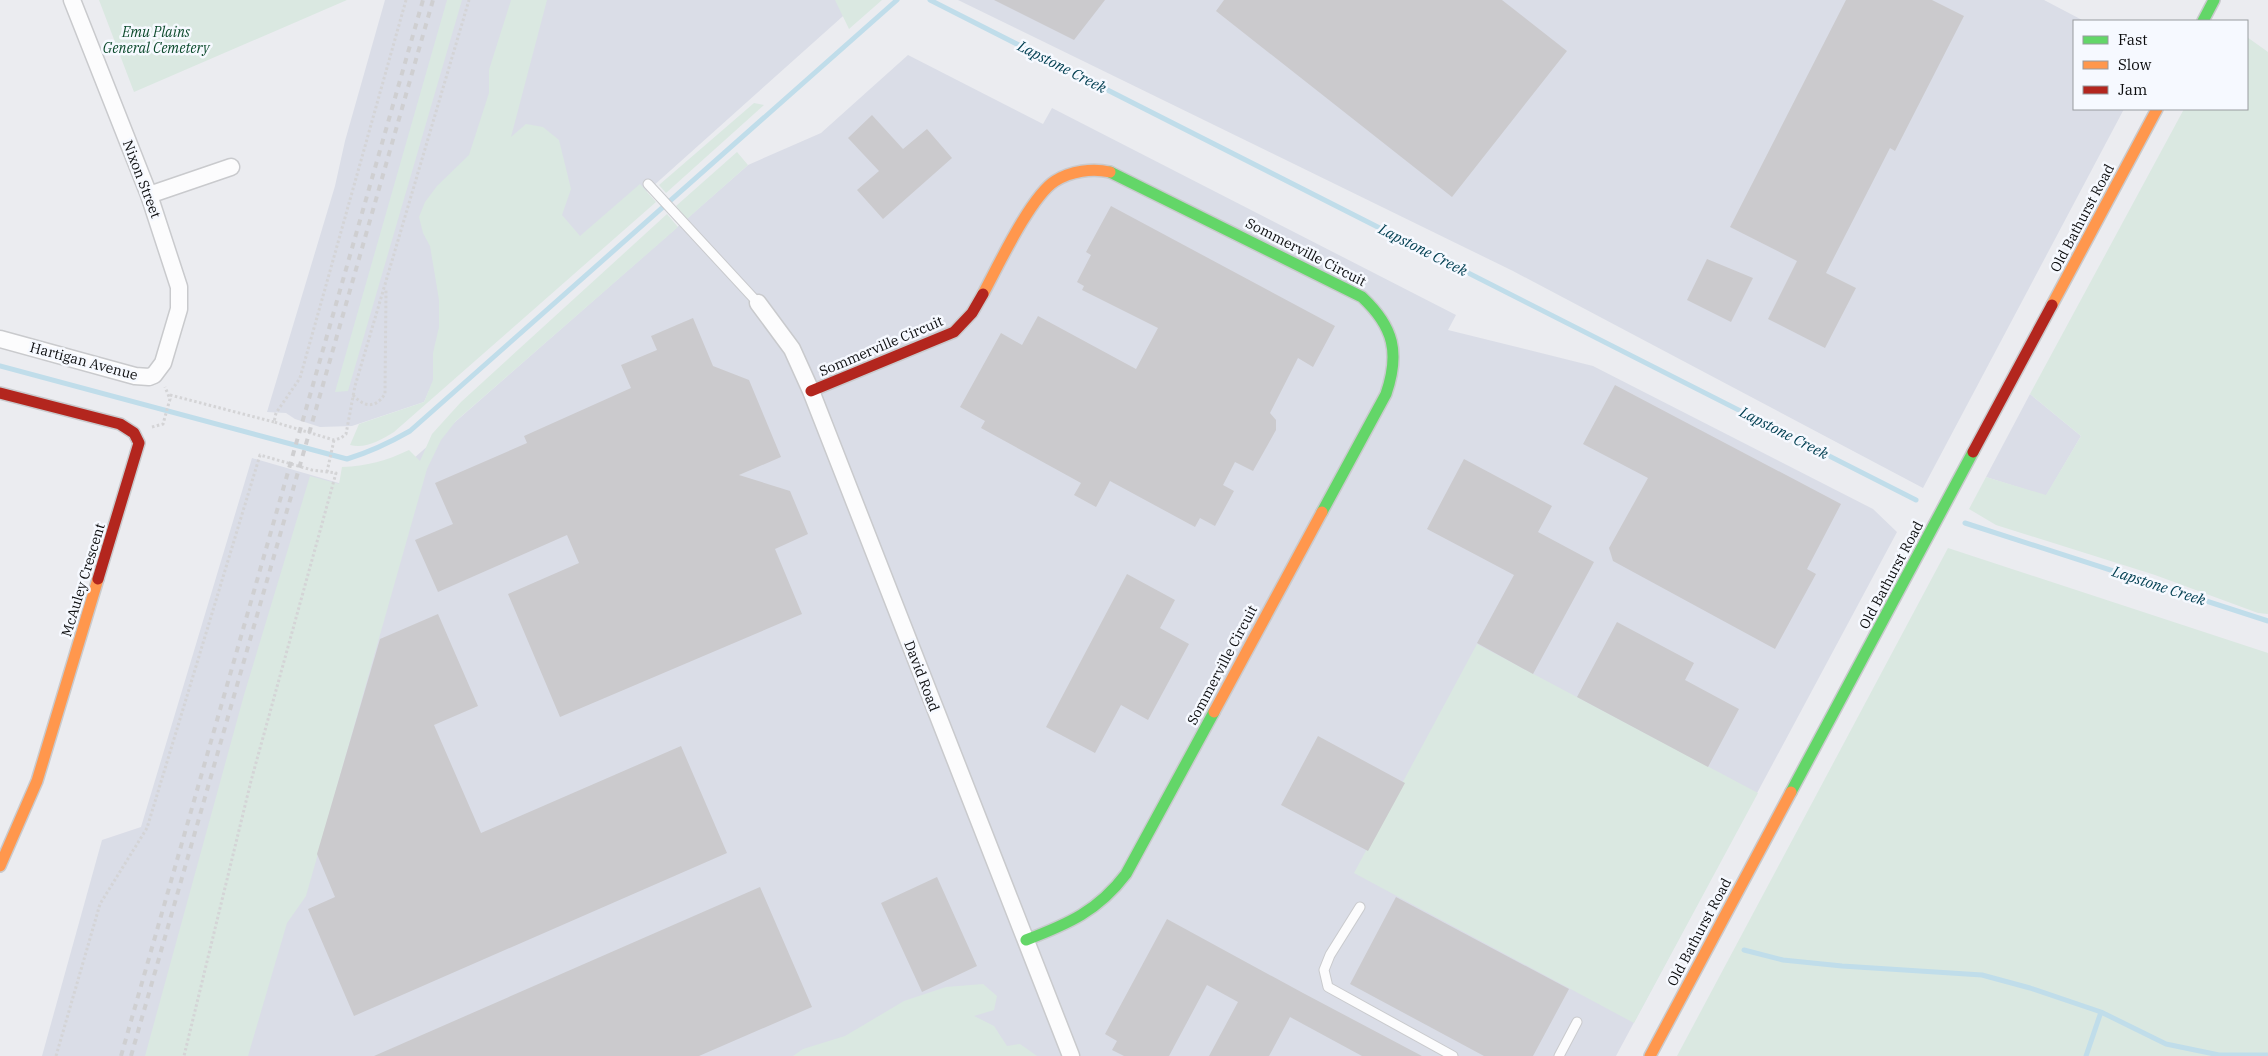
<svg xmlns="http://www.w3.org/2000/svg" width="2268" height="1056" viewBox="0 0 2268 1056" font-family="'IBM Plex Serif',serif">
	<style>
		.built { fill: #dadde7 }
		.green { fill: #dae8e1 }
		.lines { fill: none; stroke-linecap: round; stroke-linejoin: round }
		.stream { stroke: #c0ddea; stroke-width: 5 }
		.building { fill: #cbcacd }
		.lane-casing { stroke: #c9cacd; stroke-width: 11 }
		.street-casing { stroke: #c9cacd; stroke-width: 19 }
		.fast-casing { stroke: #c9cacd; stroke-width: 14 }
		.slow-casing { stroke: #c9cacd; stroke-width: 14 }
		.jam-casing { stroke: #c9cacd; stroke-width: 14 }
		.path { stroke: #d4d4d6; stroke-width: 3; stroke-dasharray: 2.5 2.5; stroke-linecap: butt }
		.lane { stroke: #fcfcfd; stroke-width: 9 }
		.street { stroke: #fcfcfd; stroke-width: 16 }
		.fast { stroke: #63d668; stroke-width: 11 }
		.slow { stroke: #ff974d; stroke-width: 11 }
		.jam { stroke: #b3261e; stroke-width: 11 }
		.rail { stroke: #cfcfd1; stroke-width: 4; stroke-dasharray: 6 6; stroke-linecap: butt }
		.labels { text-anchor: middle; stroke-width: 5; stroke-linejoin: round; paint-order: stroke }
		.park-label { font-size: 14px; font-style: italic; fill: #0c4a2c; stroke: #f6f9ff }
		.street-label { font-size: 14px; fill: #0c0d0f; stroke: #f6f9ff }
		.water-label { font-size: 15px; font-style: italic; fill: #034053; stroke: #f6f9ff }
	</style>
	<rect width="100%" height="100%" fill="#ebecf0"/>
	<path class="built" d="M385 0H861L432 384 424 402 352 426 320 427 295 419 286 413 267 412 335 186 345 141Z
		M958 0H2044L2084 21H2074V109H2124L1923 488 1513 271Z
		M908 55 1043 124 1052 108 1456 315 1448 330 1593 366 1873 509 1897 532 1616 1056H42L102 840 141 827 252 458 363 490 405 466 748 165 821 133Z
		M2030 394 2081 436 2046 496 1986 477Z"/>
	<path class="green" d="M99 0H347L134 92Z
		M447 0H462L348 391 335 392Z
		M511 0H547L511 137 526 124 543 127 559 140 571 189 562 215 580 236 640 184 656 202 394 432C381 440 366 449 350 445L359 424 424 402 433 380V353L439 327V300L430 246 423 233 419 217 425 202 437 186 469 155 489 93V70Z
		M835 0H882L849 29Z
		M2247 37 2268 52V614L2258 613 2155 575 1996 525 1969 509 1986 477 2046 495 2081 436 2030 394 2184 109H2247Z
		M754 103 764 105 666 193 659 185Z
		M737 152 748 165 687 219 676 206Z
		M667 214 678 227 456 421 441 440 427 469 306 896 287 923 248 1056H145L244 695 310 476 339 484 342 467C367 466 386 461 409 450L420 461 432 434 461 402Z
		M1948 548 2268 653V1056H1677Z
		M1477 644 1758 793 1634 1023 1354 873Z
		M983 984 997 996 994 1010 974 1016 994 1026 1007 1046 1020 1044 1037 1056H793L803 1049 845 1036 904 1001 946 987Z"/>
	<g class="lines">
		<path class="stream" d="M930 0 1916 500
			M0 366 347 459C370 452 389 443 410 431L897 0
			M1965 523 2268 621
			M1744 950 1783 960 1842 966 1982 975 2030 988 2101 1012 2166 1044 2219 1055H2268
			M2086 1056 2101 1012"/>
	</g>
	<path class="building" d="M994 0H1105L1074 40Z
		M1224 0H1502L1567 51 1452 197 1216 11Z
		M1846 0H1932L1964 16 1895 151 1890 148 1826 273 1856 288 1825 348 1768 319 1797 261 1730 227Z
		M872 115 903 149 927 129 952 158 883 219 857 190 879 171 848 138Z
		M1111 206 1335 326 1313 367 1298 358 1270 413 1276 420V430L1253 471 1235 462 1223 485 1234 491 1215 526 1200 518 1195 527 1110 481 1096 507 1074 495 1081 483 981 428 985 421 960 407 1001 333 1022 345 1038 316 1136 369 1158 328 1082 290 1084 286 1077 282 1091 255 1086 252Z
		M1707 259 1753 278 1731 322 1687 300Z
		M693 318 713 366 749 380 781 457 739 475 790 491 808 534 775 549 802 614 560 717 508 594 579 563 567 535 438 592 415 540 453 524 435 483 527 443 524 436 631 388 621 365 657 350 651 336Z
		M1615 385 1841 504 1807 569 1816 574 1775 649 1613 561 1609 548 1648 478 1583 444Z
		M1464 459 1552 506 1538 532 1594 562 1533 674 1477 643 1514 575 1427 529Z
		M1127 574 1175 600 1160 628 1189 644 1148 720 1121 705 1095 753 1046 727Z
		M438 614 478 706 434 725 481 833 681 746 727 853 354 1016 308 909 335 897 317 854 380 639Z
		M1617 622 1694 663 1685 680 1739 709 1708 767 1577 697Z
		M1318 736 1405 783 1368 851 1281 805Z
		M937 877 977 966 922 992 881 903Z
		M760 887 812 1007 699 1056H374Z
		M1396 897 1569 989 1533 1056H1484L1350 984Z
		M1167 919 1303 993 1422 1056H1362L1290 1017 1269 1056H1209L1238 1002 1207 985 1169 1056H1124L1112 1050 1117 1041 1105 1034Z"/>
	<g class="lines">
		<g class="lane-casing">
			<path id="lane" d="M648 184 758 303
				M1360 907 1330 955 1324 970 1328 987 1453 1056
				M1559 1056 1577 1022"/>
		</g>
		<g class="street-casing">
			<path id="street" d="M149 195 231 167
				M758 303 792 349 811 391 1071 1056
				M0 339 135 376 149 377 154 375 163 363 179 309V287L149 195 72 0"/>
		</g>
		<g class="fast-casing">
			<path id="fast" d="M2203 21 2214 0
				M1110 172 1362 297C1394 327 1400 353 1386 394L1322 512
				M1791 792 1973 452
				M1026 940C1068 924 1098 911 1126 874L1214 712"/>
		</g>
		<g class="slow-casing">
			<path id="slow" d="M983 294C998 266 1031 196 1055 181 1071 171 1092 168 1110 172
				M2052 305 2157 109
				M1214 712 1322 512
				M0 866 37 781 98 579
				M1650 1056 1791 792"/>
		</g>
		<g class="jam-casing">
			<path id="jam" d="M811 391 954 332 972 313 983 294
				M0 393 120 424 134 433 139 443 98 579
				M1973 452 2052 305"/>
		</g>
		<path class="path" d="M406 0 300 378 276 413 274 422 334 440 341 438 346 434 355 386 469 0
			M170 395 274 422
			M353 395C364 407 375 409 385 394L386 289
			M152 427 163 424 170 399 165 387
			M327 472 334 440
			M56 1056 100 904 147 828 260 455 312 470 336 473 251 781 184 1056"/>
		<use href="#lane" class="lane"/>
		<use href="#street" class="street"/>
		<use href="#fast" class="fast"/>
		<use href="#slow" class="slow"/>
		<use href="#jam" class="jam"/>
		<path class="rail" d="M121 1056 423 0
			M131 1056 433 0"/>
	</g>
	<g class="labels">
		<g class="park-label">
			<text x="156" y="37">Emu Plains<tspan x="156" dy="16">General Cemetery</tspan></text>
		</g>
		<g class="street-label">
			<text transform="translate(142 179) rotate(69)" y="5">Nixon Street</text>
			<text transform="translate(2082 218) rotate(-62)" y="5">Old Bathurst Road</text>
			<text transform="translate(1306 252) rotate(27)" y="5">Sommerville Circuit</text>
			<text transform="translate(881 346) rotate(-23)" y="5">Sommerville Circuit</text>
			<text transform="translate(84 361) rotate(15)" y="5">Hartigan Avenue</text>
			<text transform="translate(1891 575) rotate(-62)" y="5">Old Bathurst Road</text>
			<text transform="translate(83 580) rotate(-73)" y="5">McAuley Crescent</text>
			<text transform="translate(1222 665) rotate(-62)" y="5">Sommerville Circuit</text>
			<text transform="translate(922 676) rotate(69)" y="5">David Road</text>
			<text transform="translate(1699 932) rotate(-62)" y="5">Old Bathurst Road</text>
		</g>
		<g class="water-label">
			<text transform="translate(1062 67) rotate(27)" y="5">Lapstone Creek</text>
			<text transform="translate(1423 250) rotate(27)" y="5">Lapstone Creek</text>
			<text transform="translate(1784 433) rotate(27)" y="5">Lapstone Creek</text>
			<text transform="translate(2159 586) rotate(18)" y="5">Lapstone Creek</text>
		</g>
	</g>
	<rect x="2073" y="20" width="175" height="90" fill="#f6f9ff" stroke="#989b9f"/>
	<rect x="2083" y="36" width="25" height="8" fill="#63d668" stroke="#989b9f"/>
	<text x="2118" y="45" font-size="15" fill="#0c0d0f">Fast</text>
	<rect x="2083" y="61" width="25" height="8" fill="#ff974d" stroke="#989b9f"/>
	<text x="2118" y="70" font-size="15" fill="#0c0d0f">Slow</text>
	<rect x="2083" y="86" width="25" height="8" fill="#b3261e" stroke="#989b9f"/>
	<text x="2118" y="95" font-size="15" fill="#0c0d0f">Jam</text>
</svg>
